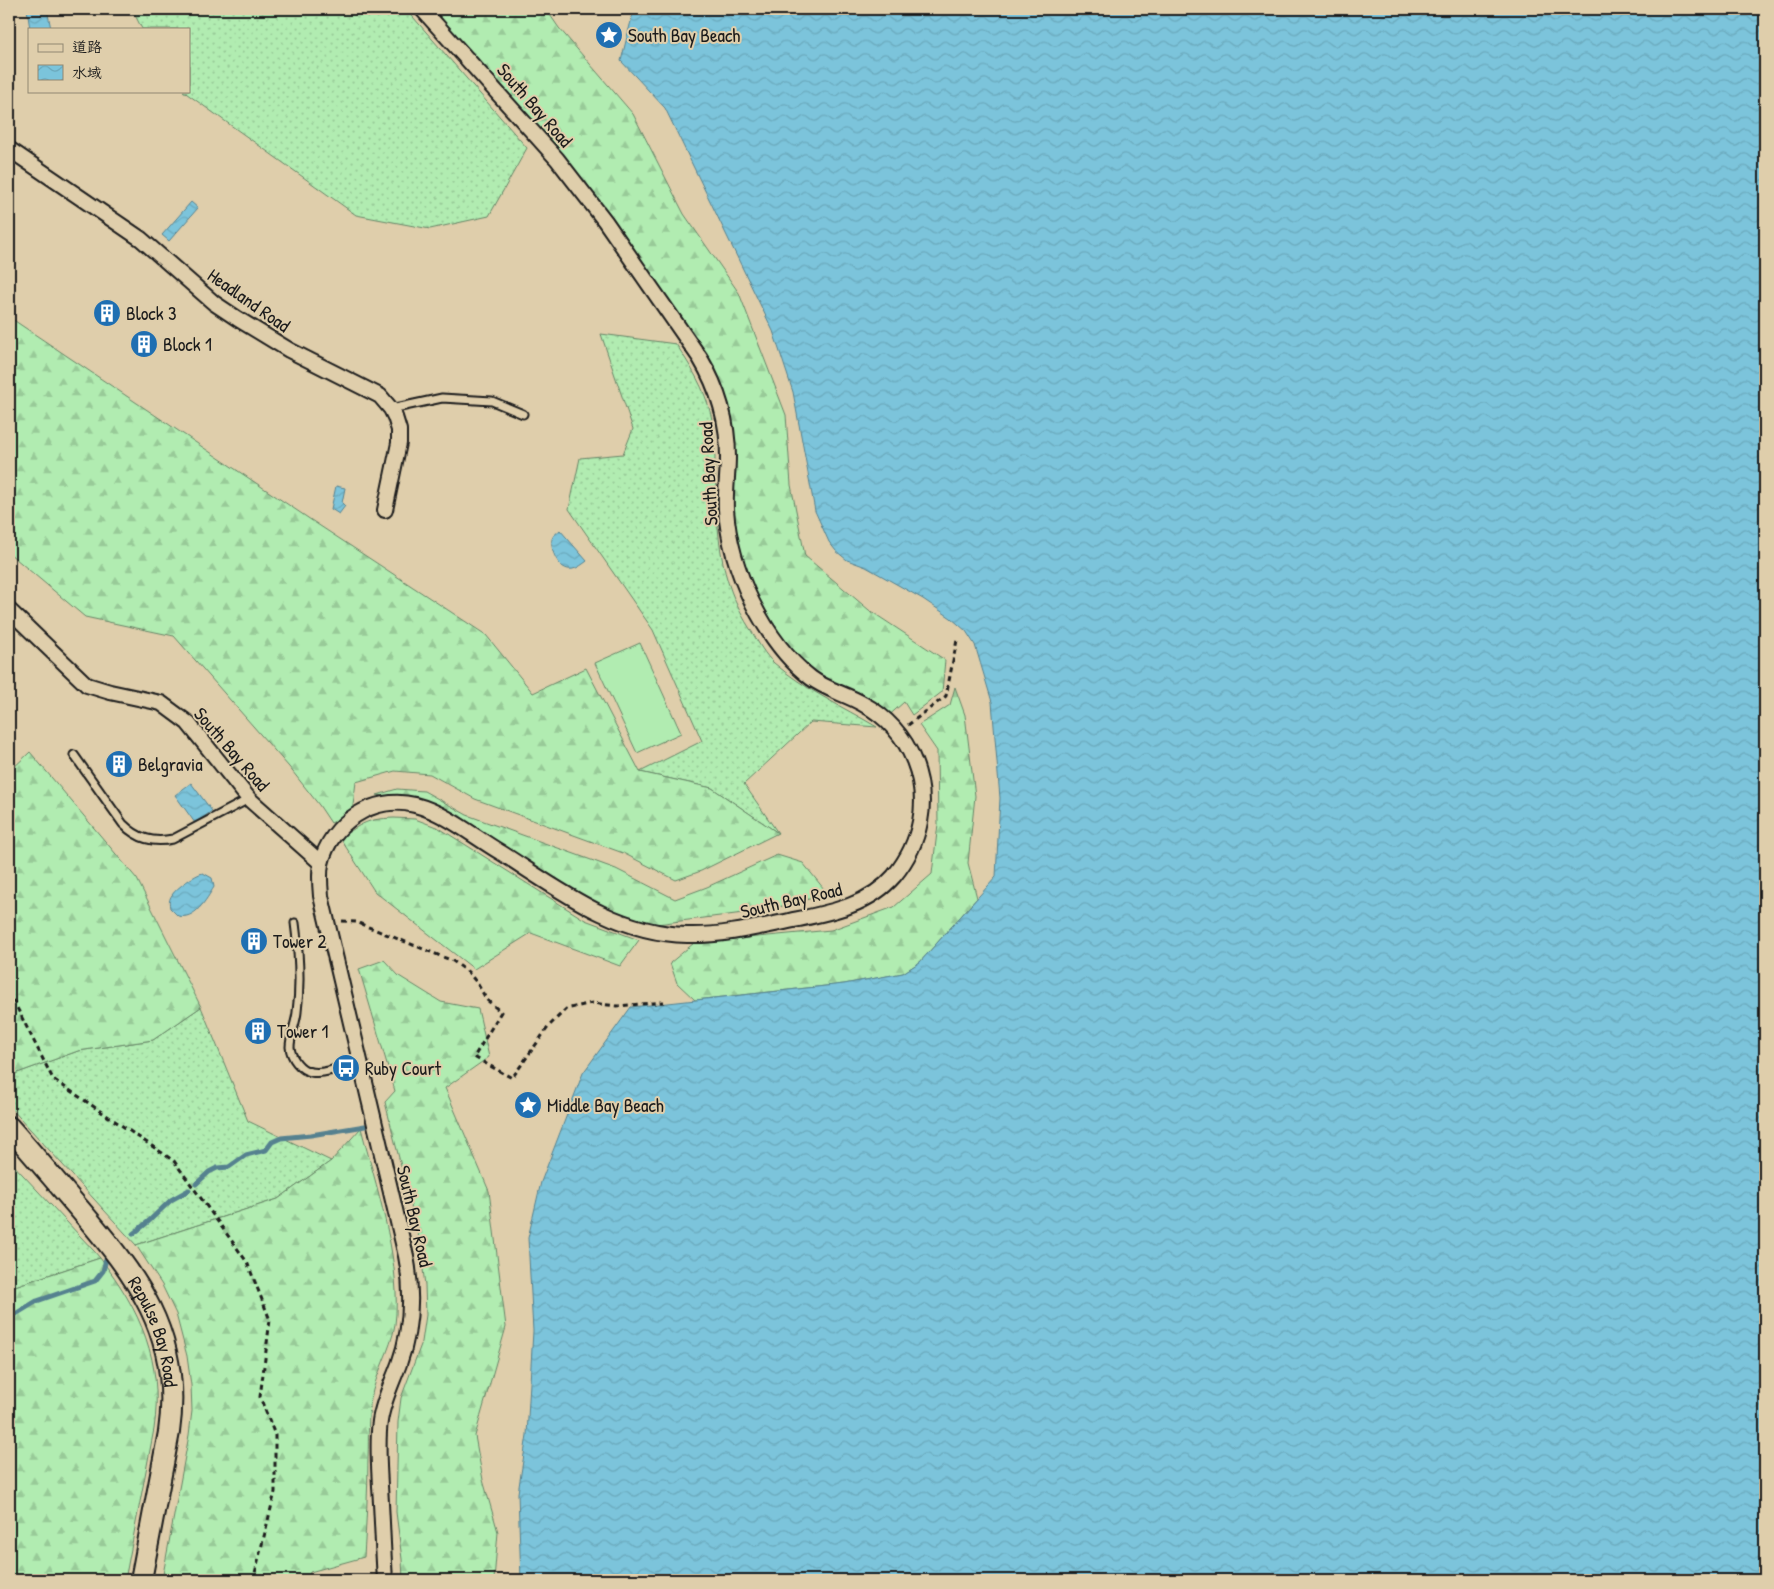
<svg xmlns="http://www.w3.org/2000/svg" width="1774" height="1589" viewBox="0 0 1774 1589" font-family="'Patrick Hand','LXGW WenKai TC',sans-serif">
	<style>
		.grass { fill: url(#grass-dots); stroke: #668466 }
		.forest { fill: url(#forest-firs); stroke: #668466 }
		.pitch { fill: #b1ecb1; stroke: #668466 }
		.water { fill: url(#water-waves); stroke: #55818f }
		.lines { fill: none; stroke-linecap: round; stroke-linejoin: round }
		.stream { stroke: #55818f; stroke-width: 5 }
		.lane-casing { stroke: #1c1c1c; stroke-width: 11 }
		.street-casing { stroke: #1c1c1c; stroke-width: 18 }
		.secondary-casing { stroke: #1c1c1c; stroke-width: 24 }
		.path { stroke: #1c1c1c; stroke-width: 3; stroke-dasharray: 5 4; stroke-linecap: butt }
		.lane { stroke: #dfceab; stroke-width: 7 }
		.street { stroke: #dfceab; stroke-width: 14 }
		.secondary { stroke: #dfceab; stroke-width: 20 }
		.labels { text-anchor: middle; stroke-width: 4; stroke-linejoin: round; paint-order: stroke }
		.poi-label { font-size: 19px; fill: #1c1c1c; stroke: #dfceab; text-anchor: start }
		.street-label { font-size: 19px; fill: #1c1c1c; stroke: #dfceab }
	</style>
	<defs>
		<pattern id="grass-dots" width="8" height="8" patternUnits="userSpaceOnUse" patternTransform="scale(1.25)"><rect width="8" height="8" fill="#b1ecb1"/><path d="M2 2h.1M6 6h.1" fill="none" stroke="#98ca98" stroke-width="1.8" stroke-linecap="round"/></pattern>
		<pattern id="forest-firs" width="22" height="20" patternUnits="userSpaceOnUse" patternTransform="scale(1.25)"><rect width="22" height="20" fill="#b1ecb1"/><path d="M5 1l3.5 6h-7zM16 11l3.5 6h-7z" fill="#98ca98"/></pattern>
		<pattern id="water-waves" width="16" height="10" patternUnits="userSpaceOnUse" patternTransform="scale(1.25)"><rect width="16" height="10" fill="#7bc4db"/><path d="M0 5q4-4 8 0t8 0" fill="none" stroke="#6aa8bb"/></pattern>
	</defs>
	<rect width="100%" height="100%" fill="#dfceab"/>
	<filter id="ink" filterUnits="userSpaceOnUse"><feTurbulence type="fractalNoise" baseFrequency=".02" numOctaves="2"/><feDisplacementMap in="SourceGraphic" scale="10" xChannelSelector="R" yChannelSelector="G"/><feConvolveMatrix kernelMatrix="1 2 1 2 8 2 1 2 1" color-interpolation-filters="sRGB"/></filter>
	<g filter="url(#ink)">
		<path class="grass" d="M132 9H406L527 148 489 216 430 229 356 215 183 91H189V29H142Z
			M601 334 676 344C691 367 705 389 711 415 715 433 715 451 715 468 718 531 716 577 752 632 758 642 765 655 774 663 804 689 843 707 877 727L811 722 744 784 778 833 712 788 640 772 702 741 653 630 569 509 580 458 623 454 633 429Z
			M201 1007 248 1121 331 1161 278 1199 136 1245 9 1106V1076L78 1051 153 1040Z
			M9 1160 94 1251 100 1258 9 1288Z"/>
		<path class="forest" d="M426 9H546L559 28 633 114 684 214 739 293 786 415 791 485 805 556 869 610 945 660 942 692 912 715 904 702 886 718 794 664 736 573 717 394 597 208Z
			M9 317 311 520 486 635 533 693 586 668 640 772 712 788 778 833 701 871 676 880 623 853 475 799 430 774 395 771 356 782 352 813 331 823 319 805 289 767 174 636 85 617 9 553Z
			M955 687 965 715 975 796 968 863 977 898 920 962 903 973 844 984 695 1000 677 983 670 963 694 943 831 930 894 907 932 874 938 824 937 751 919 725 950 705Z
			M30 752 137 879 201 1007 153 1040 78 1051 9 1076V772Z
			M397 789 424 791 467 815 616 869 675 899 707 887 777 855 803 863 828 894 767 910 649 925 593 903 448 811 377 795Z
			M394 818 415 819 439 828 585 920 639 940 620 966 531 933 474 969 375 892 340 838C363 823 366 819 394 818Z
			M384 960 399 976 441 1002 478 1009 489 1057 445 1088 489 1191 506 1327 475 1436 483 1480 498 1532 494 1580H403L402 1559 396 1512 398 1422 401 1398 422 1342 426 1315 425 1285 419 1238 385 1102 395 1091 359 969Z
			M361 1128C376 1186 399 1254 396 1314 395 1342 380 1364 373 1390 367 1412 369 1436 368 1458 368 1491 366 1524 364 1557L310 1572 308 1580H162L189 1435 192 1411 191 1385 187 1356 176 1314 162 1285 136 1245 278 1199 331 1161Z
			M100 1258C140 1309 164 1363 154 1429L125 1580H9V1288Z"/>
		<path class="pitch" d="M640 643 681 733 637 753 595 663Z"/>
		<path class="water" d="M27 9H47L51 29H30Z
			M634 9H1765V1580H521L518 1493 527 1435 533 1331 528 1238 541 1182 583 1073 631 1007 844 984 903 973 920 962 996 877 1000 798 992 702 975 645 966 631 951 618 923 599 866 567 847 560 836 551 829 542 815 511 793 392 773 331 665 108 621 61Z
			M191 202 198 208 169 241 162 235Z
			M336 486 345 488 342 503 345 506 339 514 331 509Z
			M560 530 587 561C583 564 578 568 573 569 559 572 550 550 552 539 553 535 557 533 560 530Z
			M191 783 212 811 195 823 175 795Z
			M203 873 212 878 214 887C206 900 195 920 178 916L170 908C169 903 169 899 172 895 176 888 196 874 203 873Z"/>
		<g class="lines">
			<path class="stream" d="M196 1184 209 1172 217 1168 229 1167 246 1155 266 1150 272 1142 281 1138 311 1135 365 1126
				M133 1234 149 1221 171 1200 189 1190
				M9 1318 37 1301 95 1281 103 1271 106 1259"/>
			<g class="lane-casing">
				<path id="lane" d="M391 409 442 398 492 401 523 414
					M74 755 123 824C138 839 153 843 173 839L249 799
					M295 923C299 953 301 982 297 1012 296 1023 290 1036 290 1047 291 1058 300 1070 311 1072 326 1075 345 1065 359 1060"/>
			</g>
			<g class="street-casing">
				<path id="street" d="M9 149 141 239 214 303 238 319 289 350 380 396 391 409 395 417 399 430V443L385 510
					M9 610 87 685 110 692 161 703 188 723 249 799 321 863
					M385 1580C383 1549 382 1517 380 1486 379 1464 377 1442 380 1421 383 1401 392 1383 399 1364 412 1328 413 1293 406 1256L321 896C320 885 319 874 321 864 330 823 374 794 415 805 446 813 473 836 500 852 557 888 615 934 687 935 721 936 755 928 789 921 827 913 867 907 894 876 921 843 930 801 914 761 905 737 886 716 863 704 846 694 827 690 811 678 786 659 766 630 752 602 738 573 728 540 726 509 725 491 728 474 728 457 728 422 718 388 700 358L605 221 557 159 422 9"/>
			</g>
			<g class="secondary-casing">
				<g id="secondary">
					<path id="s1" d="M9 1127C32 1153 54 1179 76 1205 136 1275 183 1334 169 1432L141 1580"/>
				</g>
			</g>
			<path class="path" d="M908 725 946 696 957 640
				M342 921 356 922 453 961 468 972 477 983 487 1000 501 1012 474 1057 512 1078 549 1026 566 1009 592 1003 617 1006 664 1002
				M9 992 53 1079 174 1161 247 1262 270 1320 260 1397 275 1435V1492L255 1573 257 1580"/>
			<use href="#lane" class="lane"/>
			<use href="#street" class="street"/>
			<use href="#secondary" class="secondary"/>
		</g>
	</g>
	<defs>
		<g id="sight-disc" transform="scale(1.4375)"><circle r="9.5" fill="#1f6fb2" stroke="#dfceab"/><path d="M0-6L1.8-2.2L6-1.7L2.9 1.2L3.7 5.4L0 3.3L-3.7 5.4L-2.9 1.2L-6-1.7L-1.8-2.2Z" fill="#fff"/></g>
		<g id="building-disc" transform="scale(1.4375)"><circle r="9.5" fill="#1f6fb2" stroke="#dfceab"/><path d="M-4-6H4V6H1V3H-1V6H-4ZM-2.5-4.3h1.7v1.8h-1.7ZM.8-4.3h1.7v1.8H.8ZM-2.5-1h1.7V.8h-1.7ZM.8-1h1.7V.8H.8Z" fill="#fff"/></g>
		<g id="bus-disc" transform="scale(1.4375)"><circle r="9.5" fill="#1f6fb2" stroke="#dfceab"/><path d="M-5-6H5V4H4V6H2V4H-2V6H-4V4H-5ZM-3.5-4V0h7V-4ZM-3.5 1.2v1.5H-2V1.2ZM2 1.2v1.5H3.5V1.2Z" fill="#fff"/></g>
	</defs>
	<g fill-rule="evenodd">
		<use href="#sight-disc" x="609" y="35"/>
		<use href="#building-disc" x="107" y="313"/>
		<use href="#building-disc" x="144" y="344"/>
		<use href="#building-disc" x="119" y="764"/>
		<use href="#building-disc" x="254" y="941"/>
		<use href="#building-disc" x="258" y="1031"/>
		<use href="#bus-disc" x="346" y="1068"/>
		<use href="#sight-disc" x="528" y="1105"/>
	</g>
	<g class="labels">
		<g class="poi-label">
			<text x="628" y="42">South Bay Beach</text>
			<text x="126" y="320">Block 3</text>
			<text x="163" y="351">Block 1</text>
			<text x="138" y="771">Belgravia</text>
			<text x="273" y="948">Tower 2</text>
			<text x="277" y="1038">Tower 1</text>
			<text x="365" y="1075">Ruby Court</text>
			<text x="547" y="1112">Middle Bay Beach</text>
		</g>
		<g class="street-label">
			<text transform="translate(535 105) rotate(49)" y="7">South Bay Road</text>
			<text transform="translate(249 300) rotate(35)" y="7">Headland Road</text>
			<text transform="translate(708 474) rotate(-93)" y="7">South Bay Road</text>
			<text transform="translate(232 749) rotate(49)" y="7">South Bay Road</text>
			<text transform="translate(791 900) rotate(-13)" y="7">South Bay Road</text>
			<text transform="translate(415 1216) rotate(77)" y="7">South Bay Road</text>
			<text dy="7" stroke="none"><textPath href="#s1" startOffset="254">Repulse Bay Road</textPath></text>
		</g>
	</g>
	<rect width="1774" height="1589" fill="none" stroke="#dfceab" stroke-width="30"/>
	<rect x="15" y="15" width="1744" height="1559" fill="none" stroke="#1c1c1c" stroke-width="2" filter="url(#ink)"/>
	<rect x="28" y="28" width="162" height="65" fill="#dfceab" stroke="#918772"/>
	<rect x="38" y="44" width="25" height="8" fill="#dfceab" stroke="#918772"/>
	<text x="72" y="52" font-size="15" fill="#1c1c1c">道路</text>
	<rect x="38" y="65" width="25" height="15" fill="url(#water-waves)" stroke="#918772"/>
	<text x="72" y="78" font-size="15" fill="#1c1c1c">水域</text>
</svg>
